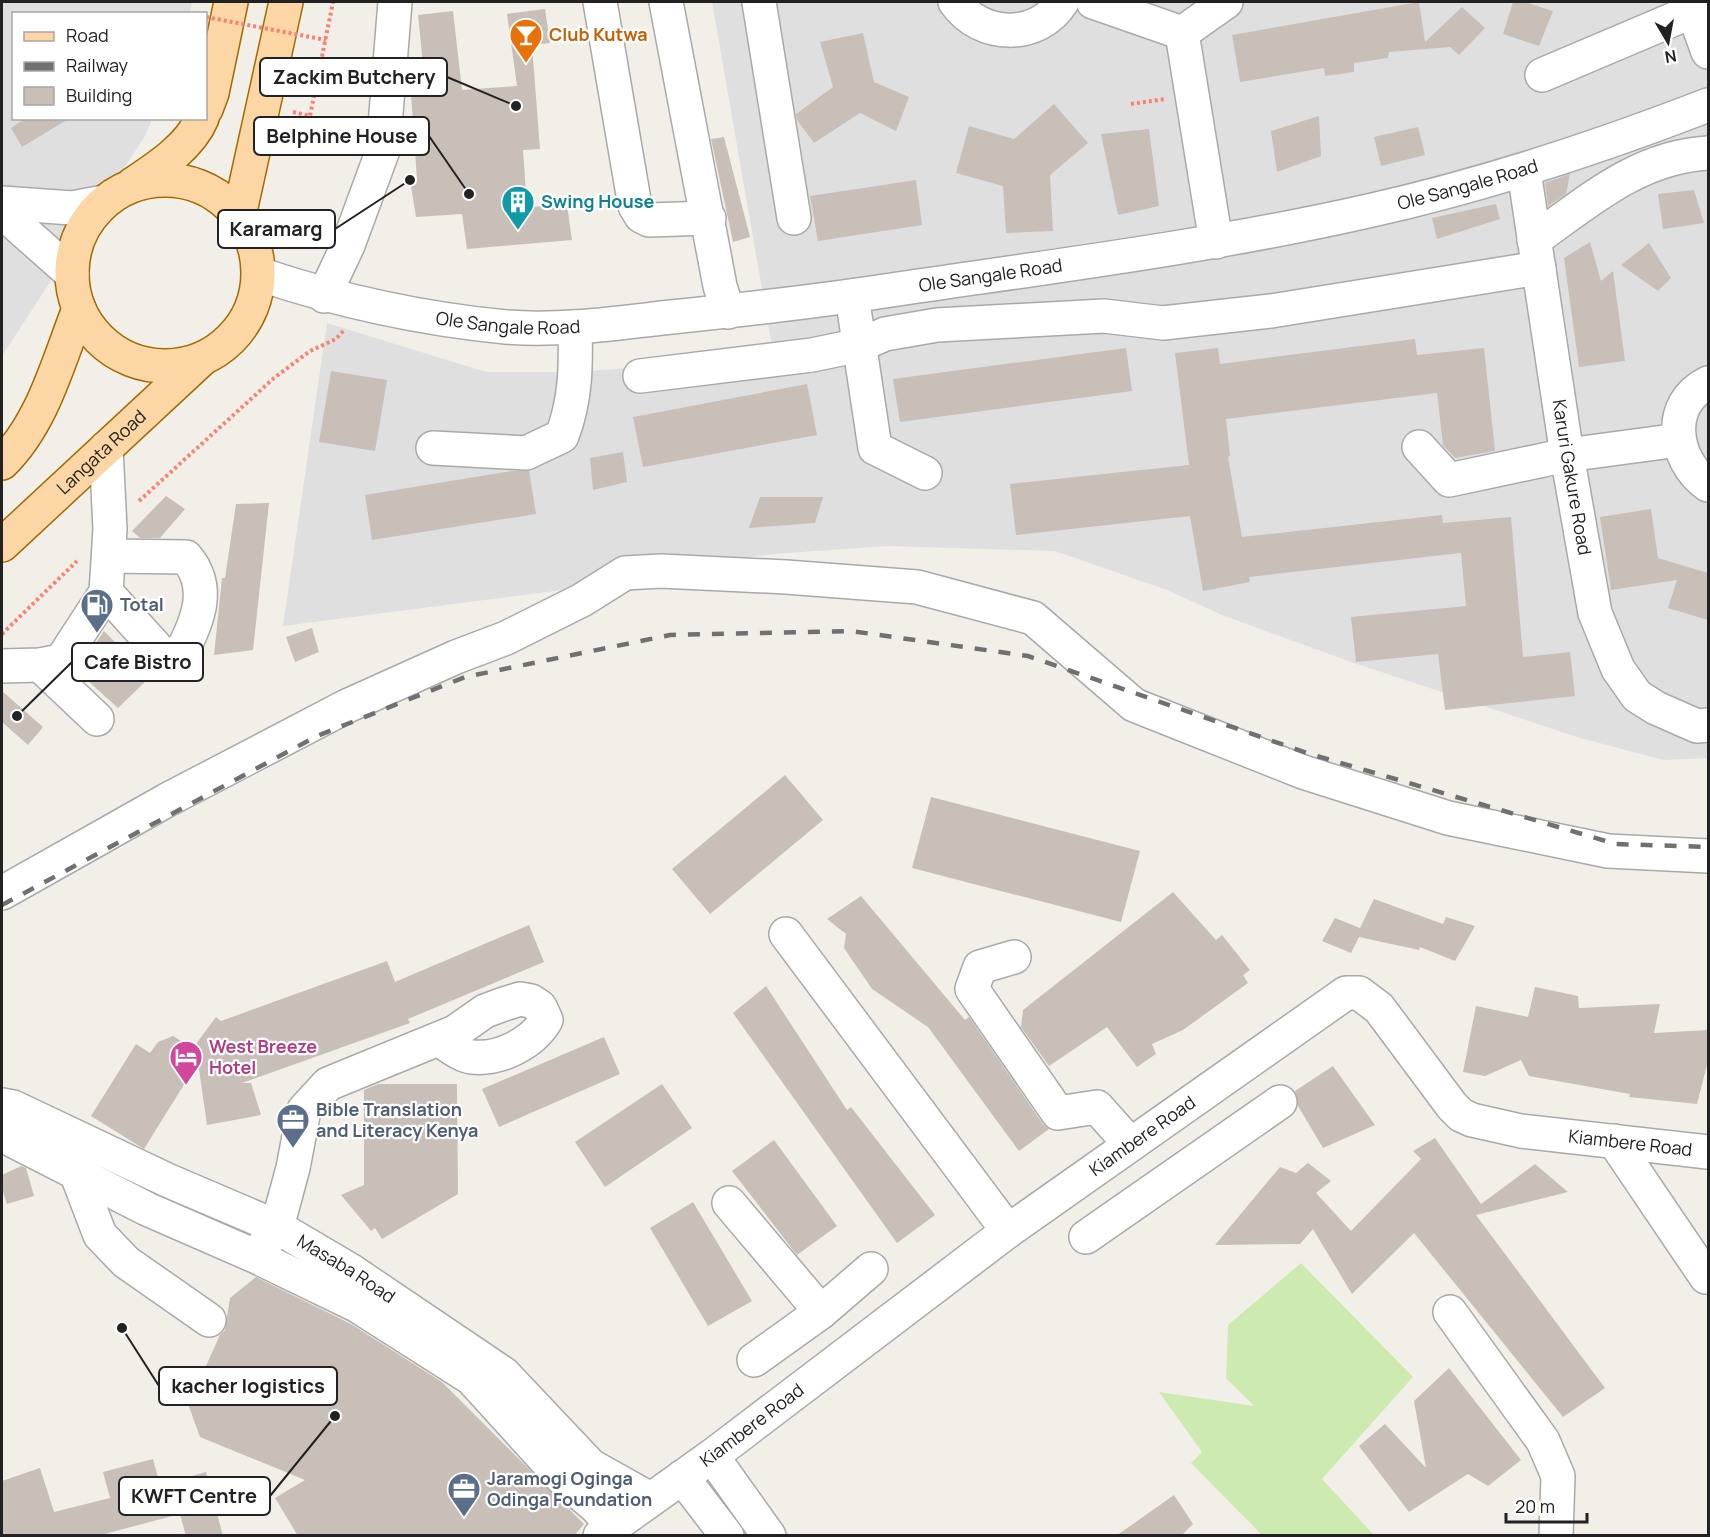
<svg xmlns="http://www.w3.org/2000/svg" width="1710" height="1537" viewBox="0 0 1710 1537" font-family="Manrope,sans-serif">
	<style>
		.residential { fill: #e0dfdf }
		.grass { fill: #cdebb0 }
		.building { fill: #c7bfb8 }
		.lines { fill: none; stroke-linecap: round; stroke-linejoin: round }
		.minor-casing { stroke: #a9a9a9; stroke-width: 36 }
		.major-casing { stroke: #a06b00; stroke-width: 36 }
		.path { stroke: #fa8072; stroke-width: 4; stroke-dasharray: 3 3; stroke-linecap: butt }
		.minor { stroke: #fff; stroke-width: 33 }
		.major { stroke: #fcd6a4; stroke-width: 33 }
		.rail { stroke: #707070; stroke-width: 4.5; stroke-dasharray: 12 12; stroke-linecap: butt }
		.path-bridge { stroke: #fa8072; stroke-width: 4; stroke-dasharray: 3 3; stroke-linecap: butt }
		.labels { text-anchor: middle; stroke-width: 4.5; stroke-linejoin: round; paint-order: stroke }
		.food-label { font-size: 18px; font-weight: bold; fill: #c56008; stroke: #fff; text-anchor: start }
		.street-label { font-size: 18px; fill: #222; stroke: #fff }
		.culture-label { font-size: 18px; font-weight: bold; fill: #0d838f; stroke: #fff; text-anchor: start }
		.service-label { font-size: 18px; font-weight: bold; fill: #4e5e75; stroke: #fff; text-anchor: start }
		.hotel-label { font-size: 18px; font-weight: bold; fill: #b23c85; stroke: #fff; text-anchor: start }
		.leader { fill: none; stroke: #222; stroke-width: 2 }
		.callout-dot { fill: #222; stroke: #fff; stroke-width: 2 }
		.callout { fill: #fff; stroke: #222; stroke-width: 2 }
		.callout-label { font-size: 20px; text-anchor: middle; font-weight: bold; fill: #222 }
	</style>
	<rect width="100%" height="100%" fill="#f2efe9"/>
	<path class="residential" d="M2 2H192L190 13 14 14V118L152 119 145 136 2 356Z
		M712 2H1708V758L1664 760 1580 738 1351 662 1222 615 1167 590 1055 551 888 546 773 554 701 564 578 588 283 626 327 323 486 372H573L774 358Z"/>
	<path class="grass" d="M1301 1263 1413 1377 1322 1479 1374 1535H1262L1191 1463 1202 1452 1159 1392 1254 1406 1226 1378 1228 1325Z"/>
	<path class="building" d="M1419 2 1425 42 1462 7 1485 28 1459 55 1450 47 1389 52 1388 58 1354 63V72L1325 76 1324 68 1240 82 1232 35Z
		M1513 2H1525L1553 11 1539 46 1503 34Z
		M545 9 550 43 532 45 540 149 523 150 527 207 567 205 572 240 467 249 462 214 416 217 410 180 417 179 411 94 426 93 418 15 453 11 462 90 517 86 507 14Z
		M863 33 874 82 909 97 896 131 860 113 814 143 797 120 796 114 833 87 820 42Z
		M1054 104 1088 143 1050 175 1053 231 1006 233 1003 186 956 173 969 126 1014 139Z
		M1319 116 1321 156 1277 172 1271 131Z
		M26 118H70L22 147 11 128Z
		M1418 127 1425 155 1381 166 1374 137Z
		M1149 129 1159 206 1118 215 1101 134Z
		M724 137 750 237 733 242 711 139Z
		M1570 174 1566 194 1548 206 1545 183Z
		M916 180 922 225 818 241 810 196Z
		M1694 190 1704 223 1663 229 1658 194Z
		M1496 204 1500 219 1437 239 1432 218Z
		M1590 242 1601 281 1613 271 1625 361 1579 367 1564 258Z
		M1649 243 1671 278 1658 291 1621 265Z
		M1415 339 1417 355 1484 348 1495 451 1455 458 1443 445 1437 393 1226 419 1230 456 1228 457 1242 537 1442 515 1443 523 1511 517 1523 657 1570 652 1575 696 1445 710 1438 654 1356 662 1351 617 1466 606 1461 553 1249 577 1250 582 1203 591 1190 516 1016 535 1010 484 1189 465 1175 353 1218 348 1220 364Z
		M1126 348 1132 391 900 422 893 379Z
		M331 371 387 380 375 451 319 442Z
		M807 384 817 435 643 467 633 417Z
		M623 452 627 482 593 490 590 458Z
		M511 471H529L536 514 372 540 365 495Z
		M166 496 185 509 160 538H140L132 531Z
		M760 497H823L815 523 749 528Z
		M269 503 253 650 214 655 222 578H225L236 504Z
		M1651 509 1658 558 1708 573V620L1668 608 1677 580 1611 590 1600 517Z
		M312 628 319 652 295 662 286 637Z
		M104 631 150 677 118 708 77 671Z
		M2 691 43 727 28 745 2 722Z
		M785 775 823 820 710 914 672 869Z
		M931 797 1140 851 1121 922 912 868Z
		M1173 892 1216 940 1222 935 1250 970 1243 975 1248 983 1183 1030 1152 1044 1156 1054 1137 1067 1107 1027 1049 1066 1021 1027 1023 1010Z
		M861 896 965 1020 969 1017 1043 1124 1049 1129 1019 1151 928 1027 872 989 844 948 846 934 827 919Z
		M1374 899 1443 924 1446 917 1475 926 1455 961 1420 947 1419 950 1359 937 1351 953 1322 941 1335 918 1360 928Z
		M529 925 544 962 408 1019 410 1023 242 1083H251L261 1115 207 1125 198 1062 144 1149 91 1116 136 1044 150 1053 158 1042 173 1036 197 1051 196 1044 216 1017 221 1021 387 961 395 982Z
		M766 986 847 1110 851 1107 935 1215 897 1243 733 1013Z
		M1535 987 1578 996 1579 1008 1660 1004 1654 1033 1708 1030V1061L1697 1104 1629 1097 1630 1094 1529 1076 1521 1060 1485 1076 1463 1072 1476 1006 1528 1017Z
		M604 1037 620 1074 499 1127 482 1089Z
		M1333 1066 1375 1125 1323 1148 1298 1106 1295 1091Z
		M378 1084H457L458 1194 382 1239 375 1228 371 1231 341 1195 364 1185V1090Z
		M662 1084 692 1128 605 1187 575 1142Z
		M1435 1138 1481 1204 1535 1164 1568 1192 1476 1215 1605 1388 1563 1417 1414 1233 1352 1294 1313 1229 1300 1244 1215 1245 1280 1167 1296 1173 1308 1163 1331 1181 1316 1193 1351 1231 1421 1159 1413 1151Z
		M774 1140 837 1226 797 1255 732 1171Z
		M21 1166 26 1168 34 1196 7 1204 2 1188V1175Z
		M693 1202 752 1301 708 1326 650 1228Z
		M256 1277 351 1324 442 1382 584 1524 574 1536H298L275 1498 305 1480 200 1437 184 1393 195 1390 220 1335 225 1330 230 1298Z
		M1449 1368 1521 1460 1488 1486 1468 1474 1409 1512 1359 1446 1385 1424 1426 1468 1414 1401Z
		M153 1459 160 1485 206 1472 223 1536H186L180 1514 97 1536H2V1481L40 1468 54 1512 110 1498 103 1472Z
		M1174 1495 1193 1524 1181 1536H1116Z"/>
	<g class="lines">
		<g class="minor-casing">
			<g id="minor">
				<path d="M600 2 635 206 641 216 649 220 709 218"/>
				<path d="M666 2 720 286 728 312"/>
				<path d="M759 2 794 218"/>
				<path d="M955 2C981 39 1038 40 1062 2"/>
				<path d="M1093 2 1182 33"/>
				<path d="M1690 2 1708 52"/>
				<path d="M1182 33 1216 242"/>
				<path d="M1182 33 1226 2"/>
				<path d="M1542 75 1693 11"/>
				<path id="s1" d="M1524 171 1567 455 1595 613 1618 669 1637 696 1656 708 1697 726 1708 725"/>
				<path d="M2 203 72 208 104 202"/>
				<path d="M2 212 72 274"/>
				<path d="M1534 240C1589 201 1638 157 1708 153"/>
				<path id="s2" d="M259 274C339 301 422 319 506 327 558 331 610 324 662 318 741 310 820 301 898 289 1055 266 1213 246 1368 211 1485 185 1597 148 1708 105"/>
				<path d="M324 296 348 245 383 150 395 2"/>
				<path d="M852 296 875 448 925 473"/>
				<path d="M640 376 812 355 860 345 885 334 937 325 1104 316 1163 323 1271 311 1539 268"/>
				<path d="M1708 383C1665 404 1673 460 1708 485"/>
				<path d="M1419 447 1449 480 1567 455 1679 440"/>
				<path d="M433 448 526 453 562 436C576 399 576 366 575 327"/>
				<path d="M106 592 163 655 181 653C198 621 212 587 186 557L109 556"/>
				<path d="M40 665 97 719"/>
				<path d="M2 666 40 665 61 661 106 592 110 529 106 448"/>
				<path d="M2 893 167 800 347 706 456 657 506 638 582 600 625 573 661 571 786 577 917 587 1033 618 1134 705 1303 772 1448 818 1608 851 1708 856"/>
				<path d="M786 934 1008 1231"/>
				<path d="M1014 957 980 967 972 989 1058 1113 1097 1107 1130 1144"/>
				<path id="s3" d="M2 1105 13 1107 167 1180 277 1227 350 1270 504 1374 591 1466 650 1499"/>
				<path d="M2 1135 147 1209 257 1257 358 1306 471 1378 562 1478 596 1507 613 1526"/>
				<path d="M1614 1141 1706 1277"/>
				<path d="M81 1165 77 1175 100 1235 126 1262 209 1320"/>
				<path d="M729 1203 821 1312"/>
				<path d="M1086 1237 1280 1102"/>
				<path d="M264 1245 277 1227 293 1168 304 1110 328 1084 455 1032 485 1011 504 1004 520 999 531 1001 540 1007 546 1020C533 1043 500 1060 472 1057 461 1056 448 1045 438 1039"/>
				<path d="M1450 1312 1543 1441 1558 1476 1556 1536"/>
				<path d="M754 1360 821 1312 871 1269"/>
				<path d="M712 1456 769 1536"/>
				<path d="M682 1477 727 1536"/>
				<path id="s4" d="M600 1536 712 1456 1008 1231 1346 993H1359L1379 1008 1452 1106 1461 1115 1472 1120 1521 1131 1708 1152"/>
			</g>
		</g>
		<g class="major-casing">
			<g id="major">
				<path d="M206 109 212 93 231 2"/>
				<circle cx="165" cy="273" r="93"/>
				<path d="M133 184C157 168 190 147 202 118"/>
				<path d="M239 216 286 2"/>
				<path d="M2 463C43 423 58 362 79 309"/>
				<path id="s5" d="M2 545 202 359"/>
			</g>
		</g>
		<path class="path" d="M1131 104 1165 99
			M293 112 310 116 333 2
			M139 501 274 378 310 351 336 339 344 330
			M2 634 77 561"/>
		<use href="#minor" class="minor"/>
		<use href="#major" class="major"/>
		<path class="rail" d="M2 905 317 736 465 677 670 635 851 631 1028 656 1307 753 1616 844 1708 847"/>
		<path class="path-bridge" d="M206 17 326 40"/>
	</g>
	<defs>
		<g id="bar-pin" transform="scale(1.725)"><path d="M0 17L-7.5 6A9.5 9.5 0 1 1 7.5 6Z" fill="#e8710a" stroke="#fff"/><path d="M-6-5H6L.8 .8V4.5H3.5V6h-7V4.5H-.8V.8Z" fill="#fff"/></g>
		<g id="building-pin" transform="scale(1.725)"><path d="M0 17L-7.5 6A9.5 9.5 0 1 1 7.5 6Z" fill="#0f9aa8" stroke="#fff"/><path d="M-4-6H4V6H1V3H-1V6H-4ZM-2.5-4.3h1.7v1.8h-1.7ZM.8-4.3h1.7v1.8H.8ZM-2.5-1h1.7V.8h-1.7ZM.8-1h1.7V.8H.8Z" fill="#fff"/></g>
		<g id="fuel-pin" transform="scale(1.725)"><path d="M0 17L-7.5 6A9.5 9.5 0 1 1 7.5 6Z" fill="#5c6f8a" stroke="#fff"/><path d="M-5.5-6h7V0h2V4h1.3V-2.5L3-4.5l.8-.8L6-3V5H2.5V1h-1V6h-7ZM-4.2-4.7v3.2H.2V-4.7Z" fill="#fff"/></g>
		<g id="hotel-pin" transform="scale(1.725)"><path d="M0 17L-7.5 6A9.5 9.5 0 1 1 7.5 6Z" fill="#d1479c" stroke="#fff"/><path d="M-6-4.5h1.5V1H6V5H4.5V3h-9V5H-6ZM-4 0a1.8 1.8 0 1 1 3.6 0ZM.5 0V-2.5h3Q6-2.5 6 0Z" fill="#fff"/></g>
		<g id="office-pin" transform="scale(1.725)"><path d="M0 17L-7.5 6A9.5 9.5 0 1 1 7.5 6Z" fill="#5c6f8a" stroke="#fff"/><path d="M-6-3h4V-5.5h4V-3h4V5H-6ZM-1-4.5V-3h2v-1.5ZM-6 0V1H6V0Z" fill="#fff"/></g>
	</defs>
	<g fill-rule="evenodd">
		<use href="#bar-pin" x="526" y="35"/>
		<use href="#building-pin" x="518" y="202"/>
		<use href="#fuel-pin" x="97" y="605"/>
		<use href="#hotel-pin" x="186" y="1057"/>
		<use href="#office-pin" x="293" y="1120"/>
		<use href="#office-pin" x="464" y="1489"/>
	</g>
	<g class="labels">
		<g class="food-label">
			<text x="549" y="41">Club Kutwa</text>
		</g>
		<g class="street-label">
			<text dy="6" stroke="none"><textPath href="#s2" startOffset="1227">Ole Sangale Road</textPath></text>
			<text dy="6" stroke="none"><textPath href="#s2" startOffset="741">Ole Sangale Road</textPath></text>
			<text dy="6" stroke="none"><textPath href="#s2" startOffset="255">Ole Sangale Road</textPath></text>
			<text dy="6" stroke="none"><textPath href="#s5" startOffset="136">Langata Road</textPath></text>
			<text dy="6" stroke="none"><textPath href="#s1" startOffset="310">Karuri Gakure Road</textPath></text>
			<text dy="6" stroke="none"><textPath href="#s4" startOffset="674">Kiambere Road</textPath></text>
			<text dy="6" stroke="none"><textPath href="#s4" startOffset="1268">Kiambere Road</textPath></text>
			<text dy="6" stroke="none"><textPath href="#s3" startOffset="382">Masaba Road</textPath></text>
			<text dy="6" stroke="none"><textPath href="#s4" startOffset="188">Kiambere Road</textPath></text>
		</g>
		<g class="culture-label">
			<text x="541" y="208">Swing House</text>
		</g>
		<g class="service-label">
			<text x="120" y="611">Total</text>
			<text x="316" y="1116">Bible Translation<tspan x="316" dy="21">and Literacy Kenya</tspan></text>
			<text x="487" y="1485">Jaramogi Oginga<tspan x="487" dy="21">Odinga Foundation</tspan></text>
		</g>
		<g class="hotel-label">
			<text x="209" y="1053">West Breeze<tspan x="209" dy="21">Hotel</tspan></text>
		</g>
	</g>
	<path class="leader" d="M516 106L447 77M469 194L429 136M410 180L335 229M17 716L72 662M122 1328L159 1386M335 1416L270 1496"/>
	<g class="callout-dot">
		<circle cx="516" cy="106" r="6"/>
		<circle cx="469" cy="194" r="6"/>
		<circle cx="410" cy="180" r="6"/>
		<circle cx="17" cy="716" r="6"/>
		<circle cx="122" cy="1328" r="6"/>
		<circle cx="335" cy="1416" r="6"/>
	</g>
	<g class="callout">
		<rect x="260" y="58" width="187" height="38" rx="6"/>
		<rect x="254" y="117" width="175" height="38" rx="6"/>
		<rect x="218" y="210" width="117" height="38" rx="6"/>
		<rect x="72" y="643" width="131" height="38" rx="6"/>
		<rect x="159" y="1367" width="178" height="38" rx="6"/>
		<rect x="119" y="1477" width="151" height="38" rx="6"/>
	</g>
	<g class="callout-label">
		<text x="354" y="84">Zackim Butchery</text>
		<text x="342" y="143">Belphine House</text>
		<text x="276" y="236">Karamarg</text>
		<text x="138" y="669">Cafe Bistro</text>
		<text x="248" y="1393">kacher logistics</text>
		<text x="194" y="1503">KWFT Centre</text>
	</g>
	<rect width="1710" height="1537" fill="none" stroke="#222222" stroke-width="6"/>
	<rect x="12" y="12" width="195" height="108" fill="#ffffff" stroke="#a7a7a7" stroke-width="1.5"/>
	<rect x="24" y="32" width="30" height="9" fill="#fcd6a4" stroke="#a7a7a7" stroke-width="1.5"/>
	<text x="66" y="42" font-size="18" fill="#222222">Road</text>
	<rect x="24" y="62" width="30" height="9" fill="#707070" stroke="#a7a7a7" stroke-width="1.5"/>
	<text x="66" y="72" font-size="18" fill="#222222">Railway</text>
	<rect x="24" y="87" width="30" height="18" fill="#c7bfb8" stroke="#a7a7a7" stroke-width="1.5"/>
	<text x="66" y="102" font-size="18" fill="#222222">Building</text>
	<g transform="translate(1668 42) rotate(170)" stroke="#ffffff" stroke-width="4.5" paint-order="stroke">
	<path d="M0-4.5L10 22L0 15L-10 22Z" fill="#222222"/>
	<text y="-9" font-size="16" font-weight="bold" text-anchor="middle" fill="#222222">N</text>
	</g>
	<path d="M1506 1513v9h81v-9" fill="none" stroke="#222222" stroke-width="3"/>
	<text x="1515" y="1513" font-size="18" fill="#222222" stroke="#ffffff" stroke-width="4.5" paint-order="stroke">20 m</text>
</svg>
